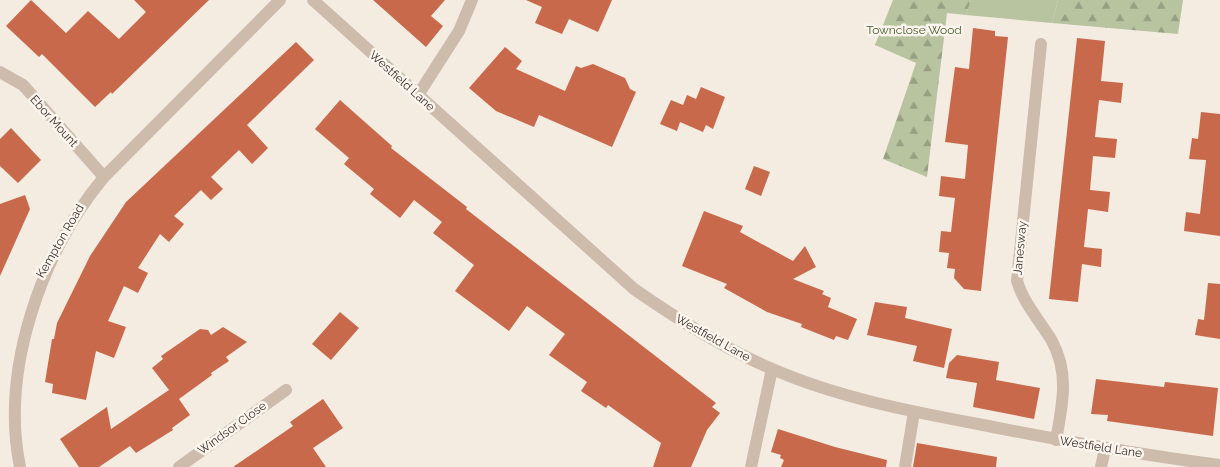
<svg xmlns="http://www.w3.org/2000/svg" width="1220" height="467" viewBox="0 0 1220 467" font-family="Raleway,sans-serif">
	<style>
		.green { fill: #b8c4a0 }
		.forest { fill: url(#forest-firs) }
		.building { fill: #c8694b }
		.lines { fill: none; stroke-linecap: round; stroke-linejoin: round }
		.service { stroke: #cdbbac; stroke-width: 12 }
		.minor { stroke: #cdbbac; stroke-width: 12 }
		.labels { text-anchor: middle; stroke-width: 5; stroke-linejoin: round; paint-order: stroke }
		.park-label { font-size: 12px; fill: #4a5a2e; stroke: #fbf5ee }
		.street-label { font-size: 12px; fill: #3b302b; stroke: #fbf5ee }
	</style>
	<defs>
		<pattern id="forest-firs" width="22" height="20" patternUnits="userSpaceOnUse" patternTransform="scale(1.25)"><rect width="22" height="20" fill="#b8c4a0"/><path d="M5 1l3.5 6h-7zM16 11l3.5 6h-7z" fill="#97a083"/></pattern>
	</defs>
	<rect width="100%" height="100%" fill="#f4ebe1"/>
	<path class="green" d="M971 0H1058L1052 23 966 15Z"/>
	<path class="forest" d="M893 0H971L966 15 947 13 927 177 883 159 916 63 875 45Z
		M1058 0H1183L1178 34 1052 23Z"/>
	<path class="building" d="M31 0 66 33 88 11 119 39 146 12 134 0H209L112 94 111 92 95 107 42 54 39 57 6 26Z
		M373 0H445L431 16 443 26 426 47Z
		M526 0H612L598 32 569 19 562 34 535 23 542 7Z
		M973 28 995 31V36L1008 37 981 291 964 289 954 278 955 269 947 268 949 253 939 252 941 231 951 232 955 198 939 196 941 176 965 179 968 145 945 142 955 67 969 69Z
		M1077 38 1105 41 1101 81 1123 83 1121 103 1099 100 1095 137 1117 139 1115 158 1093 156 1090 190 1110 192 1108 212 1088 209 1084 247 1102 249 1101 267 1082 264 1078 302 1049 299Z
		M296 42 314 60 247 125 268 148 252 164 239 150 211 177 223 189 211 200 201 190 174 216 184 224 169 242 160 234 138 268 148 273 138 293 124 286 108 321 126 327 114 358 96 351 86 400 52 393 53 384 45 382 52 339H54L57 323 90 256 126 202Z
		M505 47 522 61 516 69 565 91 576 66 581 68 593 64 625 78 630 89 636 92 612 147 539 115 534 127 496 111 469 88Z
		M701 87 725 97 713 129 706 125 703 132 680 122 677 131 660 124 671 100 683 105 687 95 696 99Z
		M340 100 392 146 391 148 467 207 466 209 716 403 712 407 720 413 707 430 691 467H653L661 443 608 405 606 408 581 391 587 382 549 355 565 334 527 306 509 331 455 291 474 265 433 233 442 222 414 200 400 218 370 194 374 189 344 164 349 158 315 129Z
		M1201 112 1220 114V236L1184 231 1186 212 1200 214 1206 160 1189 159 1192 138 1198 139Z
		M11 128 41 160 18 183 0 166V139Z
		M754 166 770 172 761 196 745 189Z
		M25 195 30 209 0 276V204Z
		M704 211 743 226 740 232 793 261 805 246 816 267 793 279 824 291 822 294 831 298 828 307 857 319 848 340 836 336 834 340 801 327 802 324 767 312 724 288 727 284 682 266Z
		M1208 283 1220 284V339L1195 335 1198 319 1204 320Z
		M875 302 907 307 905 318 952 329 944 368 913 361 917 346 867 335Z
		M340 312 359 328 331 360 312 344Z
		M223 327 247 342 226 357 229 361 211 373 212 375 179 399 190 415 172 428 173 430 136 453 130 446 99 467H79L60 439 107 407 111 429 169 390 152 368 163 359 161 356 200 329 208 330 211 335Z
		M957 355 999 362 996 380 1040 388 1034 419 973 407 977 383 946 378 949 363Z
		M1096 379 1164 387 1165 382 1218 388 1213 436 1107 421 1108 415 1091 414Z
		M323 399 343 428 313 448 326 467H233L293 426 290 422Z
		M778 429 835 447 887 460 886 467H781L784 460 780 458 781 455 771 452Z
		M917 443 997 457 996 467H913Z"/>
	<g class="lines">
		<path class="service" d="M905 467 914 412"/>
		<path class="minor" d="M313 0 634 289C677 319 721 347 770 368 836 397 908 411 978 424 1058 440 1139 455 1220 465
			M1041 44 1017 281C1024 304 1040 321 1052 341 1070 374 1062 406 1056 440
			M0 72 23 85 104 177
			M418 95 459 31 472 0
			M20 467C0 369 42 252 104 177L280 0
			M179 467 286 390
			M751 467 772 369
			M1101 467 1105 449"/>
	</g>
	<g class="labels">
		<g class="park-label">
			<text x="914" y="34">Townclose Wood</text>
		</g>
		<g class="street-label">
			<text transform="translate(402 81) rotate(42)" y="4">Westfield Lane</text>
			<text transform="translate(54 121) rotate(48)" y="4">Ebor Mount</text>
			<text transform="translate(60 241) rotate(-60)" y="4">Kempton Road</text>
			<text transform="translate(1020 248) rotate(-85)" y="4">Janesway</text>
			<text transform="translate(713 338) rotate(29)" y="4">Westfield Lane</text>
			<text transform="translate(232 428) rotate(-36)" y="4">Windsor Close</text>
			<text transform="translate(1101 447) rotate(9)" y="4">Westfield Lane</text>
		</g>
	</g>
</svg>
